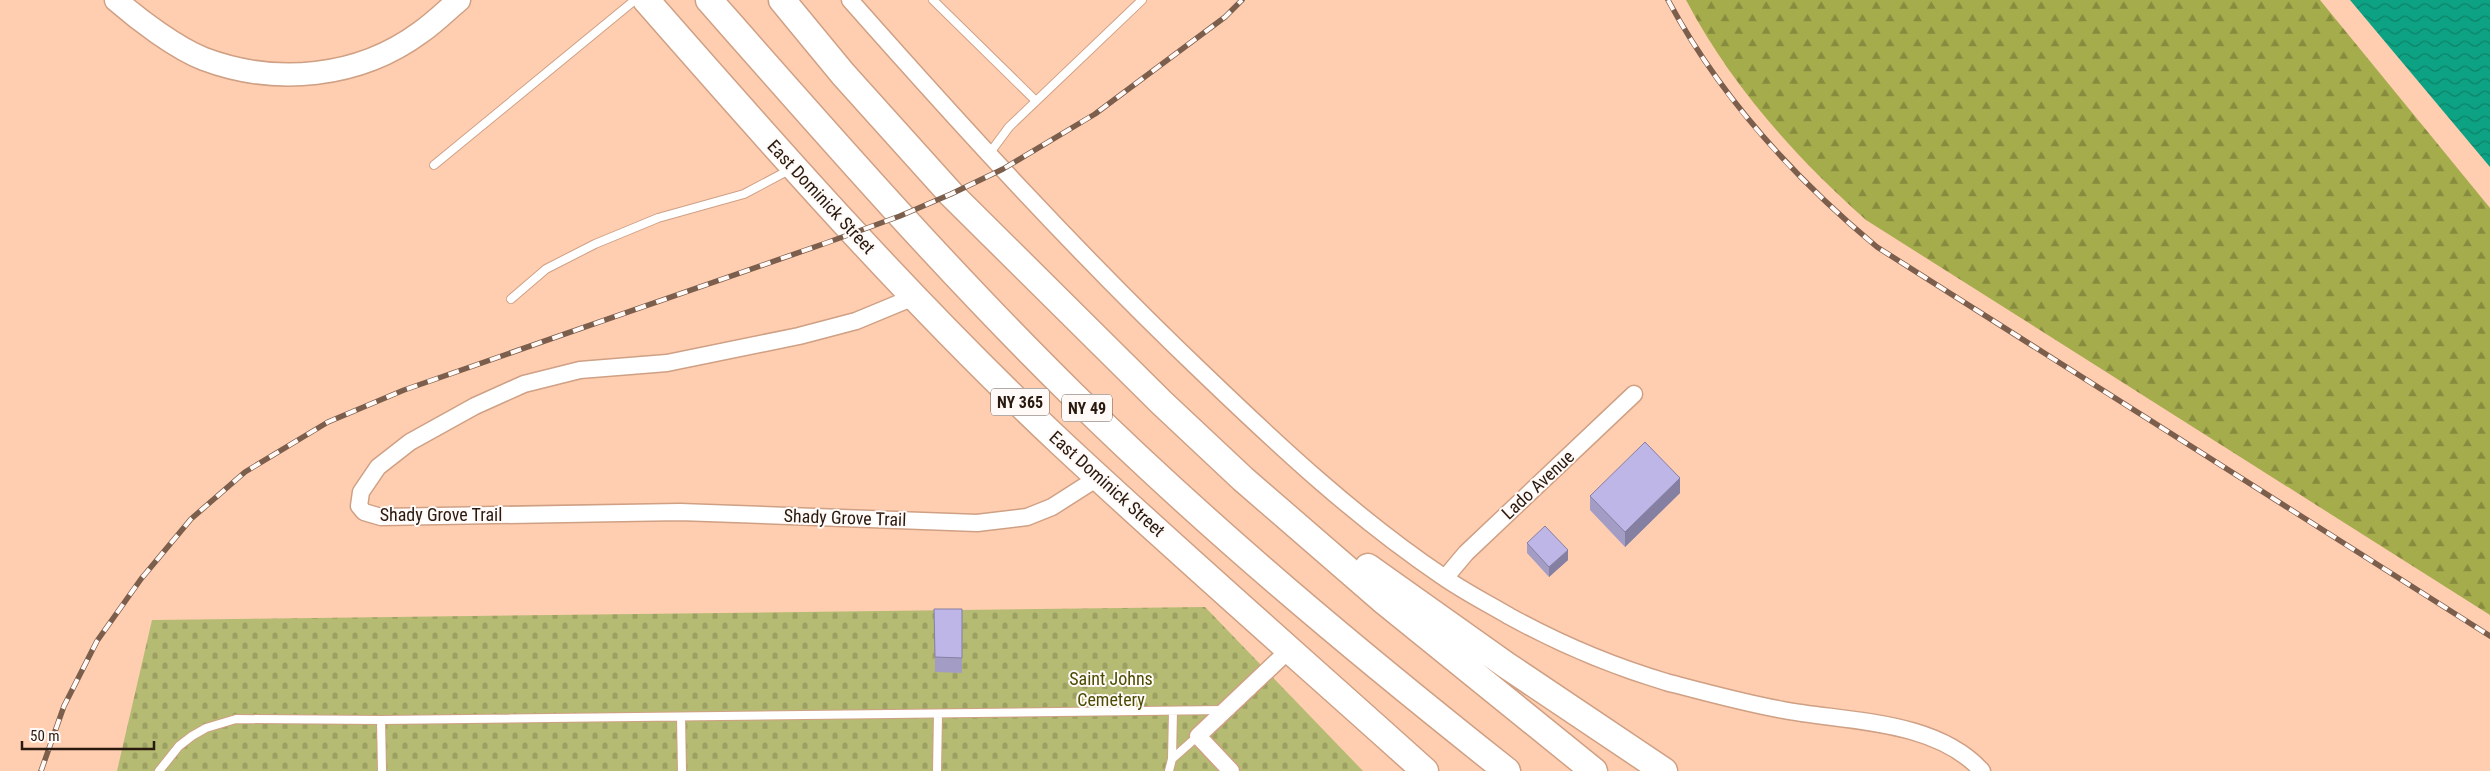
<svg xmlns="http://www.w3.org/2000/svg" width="2490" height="771" viewBox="0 0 2490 771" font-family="'Roboto Condensed',sans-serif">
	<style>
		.forest { fill: url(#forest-firs) }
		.cemetery { fill: url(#cemetery-stones) }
		.water { fill: url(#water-waves) }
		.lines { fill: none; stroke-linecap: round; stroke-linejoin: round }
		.service-casing { stroke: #cfa084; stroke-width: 10 }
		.minor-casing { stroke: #cfa084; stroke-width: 19 }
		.secondary-casing { stroke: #cfa084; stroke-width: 25 }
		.trunk-casing { stroke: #cfa084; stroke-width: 29 }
		.service { stroke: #fff; stroke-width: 8 }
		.minor { stroke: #fff; stroke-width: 16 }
		.secondary { stroke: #fff; stroke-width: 22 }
		.trunk { stroke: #fff; stroke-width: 26 }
		.rail-casing { stroke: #7b5e4c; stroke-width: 5.5 }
		.rail { stroke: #fffaf7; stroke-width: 4; stroke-dasharray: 11; stroke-linecap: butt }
		.wall { fill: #a39dc6 }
		.shaded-wall { fill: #857fa1 }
		.building { fill: #beb6e6; stroke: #857fa1 }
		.labels { text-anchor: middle; stroke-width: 4; stroke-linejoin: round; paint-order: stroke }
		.shield { fill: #fffaf7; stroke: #6a5c54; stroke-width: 1 }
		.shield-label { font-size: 16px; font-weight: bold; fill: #2a190e }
		.street-label { font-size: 18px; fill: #2a190e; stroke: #fffaf7 }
		.park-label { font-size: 18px; fill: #494c00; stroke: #fffaf7 }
	</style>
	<defs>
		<pattern id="forest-firs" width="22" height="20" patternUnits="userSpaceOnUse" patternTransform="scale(1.25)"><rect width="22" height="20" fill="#a5ac4c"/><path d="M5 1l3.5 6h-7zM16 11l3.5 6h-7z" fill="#878b3e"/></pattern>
		<pattern id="cemetery-stones" width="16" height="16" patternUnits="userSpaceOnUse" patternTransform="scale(1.25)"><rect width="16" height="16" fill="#b5bb72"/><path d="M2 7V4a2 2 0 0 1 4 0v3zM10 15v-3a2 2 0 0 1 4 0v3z" fill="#9ca062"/></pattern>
		<pattern id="water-waves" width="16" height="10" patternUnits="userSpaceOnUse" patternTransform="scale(1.25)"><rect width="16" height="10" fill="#0da283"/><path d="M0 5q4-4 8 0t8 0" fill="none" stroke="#0d836a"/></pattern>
	</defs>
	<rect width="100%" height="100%" fill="#ffceb1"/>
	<path class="forest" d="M1686 0H2320L2490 208V615L1866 220C1794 156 1731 85 1686 0Z"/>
	<path class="cemetery" d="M1205 607 1363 771H117L152 620Z"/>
	<path class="water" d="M2350 0H2490V167Z"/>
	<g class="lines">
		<g class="service-casing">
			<path id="service" d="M933 0 1036 101
				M989 154 1009 127 1142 0
				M434 165 635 0
				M511 299 546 269 595 244 658 218 744 194 791 169
				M681 717 682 771
				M381 720 382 771
				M1172 759 1173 711
				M159 771 179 746 192 736 206 728 236 719 381 720 1223 710
				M937 771 938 714
				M1169 771 1172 759 1198 736"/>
		</g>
		<g class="minor-casing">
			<path id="minor" d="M850 0C964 129 1080 256 1205 375 1280 447 1356 518 1442 576 1463 591 1487 603 1509 616 1558 643 1612 666 1666 682 1704 692 1744 703 1783 710 1846 722 1935 719 1982 771
				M914 297 856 321 799 336 667 363 580 370 524 384 475 406 410 442 378 467 361 492 359 506 364 512 381 517 680 512 977 523 1027 517 1052 507 1099 477
				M1445 578 1466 553 1634 394
				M1231 771 1198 736 1290 649"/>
		</g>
		<g class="secondary-casing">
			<path id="secondary" d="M116 0C139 20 176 48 204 59 276 86 359 78 421 32 434 23 446 11 459 0"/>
		</g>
		<g class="trunk-casing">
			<path id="trunk" d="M646 0C779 152 913 304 1061 443 1180 554 1304 662 1425 771
				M709 0C827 134 945 269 1072 394 1209 529 1357 652 1507 771
				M782 0 843 74 951 194 1162 403 1243 479 1385 602 1594 771
				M1368 567 1506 665 1664 771"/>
		</g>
		<use href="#service" class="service"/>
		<use href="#minor" class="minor"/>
		<use href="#secondary" class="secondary"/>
		<use href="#trunk" class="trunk"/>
		<g class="rail-casing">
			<path id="rail" d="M1668 0C1720 97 1793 177 1877 247L2490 636
				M41 771 64 706 97 641 141 579 191 519 245 472 328 422 404 390 826 243 900 216 951 194 1003 169 1095 114 1225 17 1242 0"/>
		</g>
		<use href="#rail" class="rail"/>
	</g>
	<path class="wall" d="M1680 493 1625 547 1590 510V496Z
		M1527 543 1568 560 1549 577 1527 553Z
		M934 609H962V673L935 672Z"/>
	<path class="shaded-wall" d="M1680 478V493L1625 547V532Z
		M1568 550V560L1549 577V567Z"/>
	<path class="building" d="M1645 442 1680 478 1625 532 1590 496Z
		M1545 526 1568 550 1549 567 1527 543Z
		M934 609H962V658L935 657Z"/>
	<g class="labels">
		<g class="shield">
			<rect x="991" y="388.5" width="58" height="27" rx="4"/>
			<rect x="1062" y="394.5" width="50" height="27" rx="4"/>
		</g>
		<g class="shield-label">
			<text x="1020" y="408">NY 365</text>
			<text x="1087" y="414">NY 49</text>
		</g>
		<g class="street-label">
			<text transform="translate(821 197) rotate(47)" y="6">East Dominick Street</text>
			<text transform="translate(1107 484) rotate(42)" y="6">East Dominick Street</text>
			<text transform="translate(1538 485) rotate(-43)" y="6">Lado Avenue</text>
			<text x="441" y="521">Shady Grove Trail</text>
			<text transform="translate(845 518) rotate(2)" y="6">Shady Grove Trail</text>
		</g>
		<g class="park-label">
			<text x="1111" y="685">Saint Johns<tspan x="1111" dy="21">Cemetery</tspan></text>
		</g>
	</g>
	<path d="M22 741v8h132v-8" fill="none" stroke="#2a190e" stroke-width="2.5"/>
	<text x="30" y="741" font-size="15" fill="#2a190e" stroke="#fffaf7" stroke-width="4" paint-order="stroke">50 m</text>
</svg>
